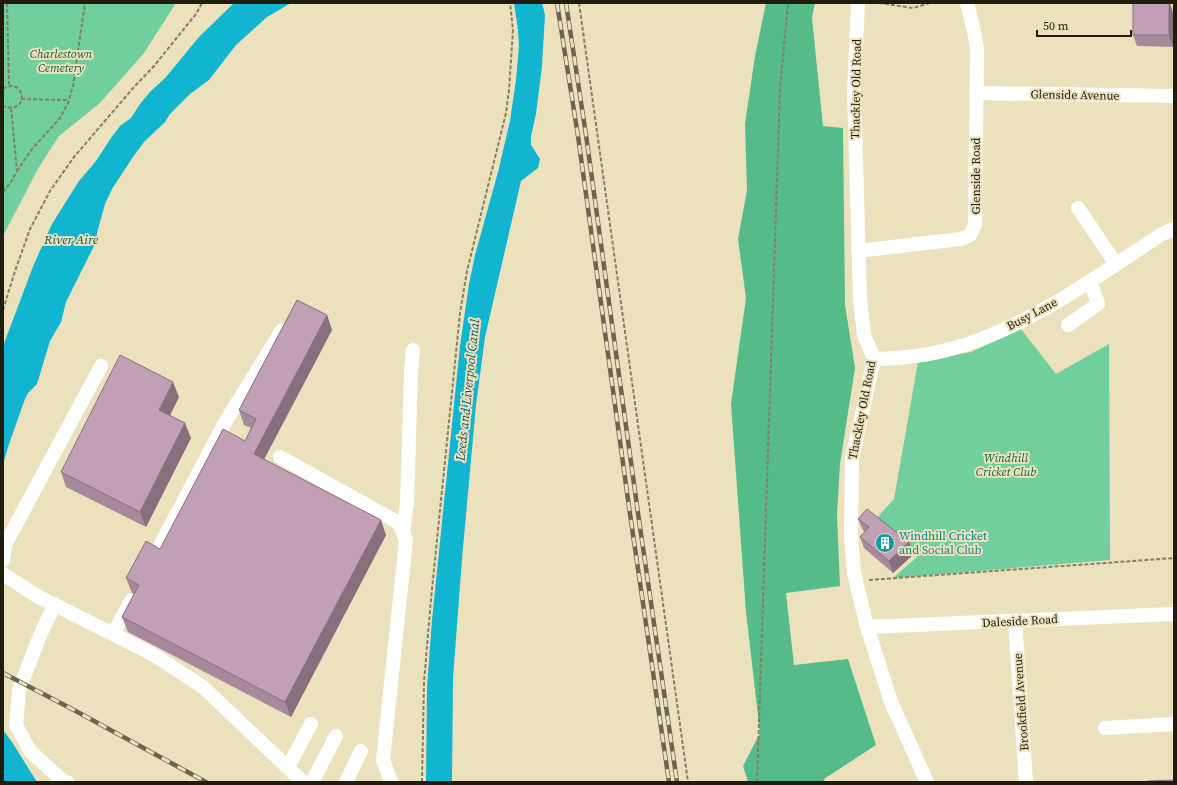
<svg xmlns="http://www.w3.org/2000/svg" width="1177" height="785" viewBox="0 0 1177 785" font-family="'Source Serif 4',serif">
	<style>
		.green { fill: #71ce9d }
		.forest { fill: #55bc89 }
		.water { fill: #11b5d0 }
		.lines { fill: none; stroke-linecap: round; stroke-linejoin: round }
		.path { stroke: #847e65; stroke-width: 2; stroke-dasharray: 4 2; stroke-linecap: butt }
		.minor { stroke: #fff; stroke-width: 14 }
		.rail-casing { stroke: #6a654e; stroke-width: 4.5 }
		.rail { stroke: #ebe2bd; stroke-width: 3; stroke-dasharray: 9; stroke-linecap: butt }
		.wall { fill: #a6899b }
		.shaded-wall { fill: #876f7e }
		.building { fill: #c19fb4; stroke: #876f7e }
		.labels { text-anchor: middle; stroke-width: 4; stroke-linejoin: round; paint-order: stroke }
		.park-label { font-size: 12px; font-style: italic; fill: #115f3e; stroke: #ebe2bd }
		.street-label { font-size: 12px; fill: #201d0f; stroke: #ebe2bd }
		.culture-label { font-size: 12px; fill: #0d838f; stroke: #ebe2bd; text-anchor: start }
		.water-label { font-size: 13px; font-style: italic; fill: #19535e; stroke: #ebe2bd }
	</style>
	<rect width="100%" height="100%" fill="#ebe2bd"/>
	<path class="green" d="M3 3H176L144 53 100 103 59 136 39 167 3 236Z
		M1021 329 1056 374 1109 344 1110 560 893 578 917 557 873 522 894 499 918 362 971 352Z"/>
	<path class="forest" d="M766 3H815L812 18 823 126 843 128 845 305 855 368 840 464 837 515 840 586 786 593 794 665 848 659 876 745 824 779 825 782H748L743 766 760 733 746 612 731 404 746 298 738 239 747 190 745 124 755 56Z"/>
	<path class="water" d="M234 3H291L267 17 236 45 209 80 190 94 170 114 165 122 144 142 133 157 112 189 105 204 97 233 96 242 66 302 61 322 50 341 37 384 28 393 25 399 9 444 4 461 3 462V346L34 264 52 224 79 181 96 161 111 138 120 126 131 118 140 104 149 93 166 77 199 37Z
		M514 3H542L545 15 542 66 536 114 531 136V145L540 159 538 168 521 181 485 337 476 405 462 559 453 678 452 782H426L427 688 432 620 460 346 469 284 475 255 498 172 510 121 516 80 519 46 518 30Z
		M3 730 12 742 37 782H3Z"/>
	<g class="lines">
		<path class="path" d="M7 3 9 86
			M579 3 688 782
			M879 3 913 8 930 3
			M3 89C25 75 31 116 3 106
			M21 99 69 100
			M17 171 32 149 60 118 68 103 73 86 85 3
			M3 192 11 182 17 171 11 108
			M3 310 15 271 30 229 50 191 74 157 134 87 154 66 196 14 202 3
			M869 580 1174 558
			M422 782 424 682 431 599 460 313 467 271 506 113 509 90 513 30 510 3
			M757 782 780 89 788 3"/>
		<path class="minor" d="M858 3 854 91 860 298 864 335 874 359 852 459 851 537 854 573 867 627 891 702 927 782
			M977 93 1174 96
			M1078 208 1116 264
			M858 251 961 239 970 235 975 225 977 48 974 31 967 3
			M1068 325 1098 304 1090 281
			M874 359C885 358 896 359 907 357 931 355 962 347 984 338 1048 313 1105 271 1162 234L1174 229
			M280 457 399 523 406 540 383 760 391 782
			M403 533 407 504 411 372 413 350
			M3 560 5 545 101 366
			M150 565 223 426 282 330
			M3 574 37 596 113 634 154 655 203 687 303 782
			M55 604 41 633 19 690 16 725 30 751 63 781 67 782
			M1015 621 1026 782
			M867 627 1174 614
			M113 634 131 601
			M1105 728 1174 724
			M288 767 311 724
			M312 782 336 736
			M346 782 361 751"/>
		<g class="rail-casing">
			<path id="rail" d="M557 3 578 136 630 514 669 782
				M566 3 586 135 638 513 677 782
				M3 673 72 709 206 782"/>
		</g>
		<use href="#rail" class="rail"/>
	</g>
	<path class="wall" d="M1133 3H1170L1173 13V47L1137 46 1133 35Z
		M327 315 332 330 264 459 386 535 291 717 128 632 122 617 134 594 132 593 126 578 160 549 245 441 251 428 244 425 239 410Z
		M179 397 170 415 191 438 146 527 66 487 61 472Z
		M858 519 909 542 914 554 893 573 864 548 860 537 865 532 863 530Z"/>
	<path class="shaded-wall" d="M1169 3H1170L1173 13V47L1169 35Z
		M327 315 332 330 259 469 254 454Z
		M173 382 179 397 165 425 159 410Z
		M185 423 191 438 146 527 140 512Z
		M381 520 386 535 291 717 285 702Z
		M909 542 914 554 893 573 889 561Z"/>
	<path class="building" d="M1133 3H1169V35H1133Z
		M297 300 327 315 254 454 381 520 285 702 122 617 139 585 126 578 146 541 160 549 223 429 245 441 256 419 239 410Z
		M120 355 173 382 159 410 185 423 140 512 61 472Z
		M867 509 909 542 889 561 860 537 869 527 858 519Z
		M1174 780V782H1148V781Z"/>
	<defs>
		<g id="building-disc" transform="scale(1)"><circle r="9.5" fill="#0f9aa8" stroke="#ebe2bd"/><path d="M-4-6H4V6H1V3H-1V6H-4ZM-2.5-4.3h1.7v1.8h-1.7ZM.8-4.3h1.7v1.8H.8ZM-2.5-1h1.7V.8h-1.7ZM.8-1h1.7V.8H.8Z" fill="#fff"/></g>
	</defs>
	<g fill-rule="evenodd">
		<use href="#building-disc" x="885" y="543"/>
	</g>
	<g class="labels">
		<g class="park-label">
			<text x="61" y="58">Charlestown<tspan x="61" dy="14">Cemetery</tspan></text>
			<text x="1006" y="462">Windhill<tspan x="1006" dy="14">Cricket Club</tspan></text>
		</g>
		<g class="street-label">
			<text transform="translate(856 89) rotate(-89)" y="4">Thackley Old Road</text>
			<text transform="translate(1075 95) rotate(1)" y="4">Glenside Avenue</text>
			<text transform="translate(976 176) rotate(-90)" y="4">Glenside Road</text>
			<text transform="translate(1032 314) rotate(-28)" y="4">Busy Lane</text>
			<text transform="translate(862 410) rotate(-79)" y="4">Thackley Old Road</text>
			<text transform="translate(1020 621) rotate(-3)" y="4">Daleside Road</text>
			<text transform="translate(1021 702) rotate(-94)" y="4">Brookfield Avenue</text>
		</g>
		<g class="culture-label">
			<text x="899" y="540">Windhill Cricket<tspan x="899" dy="14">and Social Club</tspan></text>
		</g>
		<g class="water-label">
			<text x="71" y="244">River Aire</text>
			<text transform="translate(467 390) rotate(-84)" y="5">Leeds and Liverpool Canal</text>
		</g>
	</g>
	<rect width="1177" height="785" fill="none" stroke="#201d0f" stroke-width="8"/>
	<path d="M1037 30v6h94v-6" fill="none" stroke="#201d0f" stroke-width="2"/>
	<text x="1043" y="30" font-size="12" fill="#201d0f" stroke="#ebe2bd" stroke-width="3" paint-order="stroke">50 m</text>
</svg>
